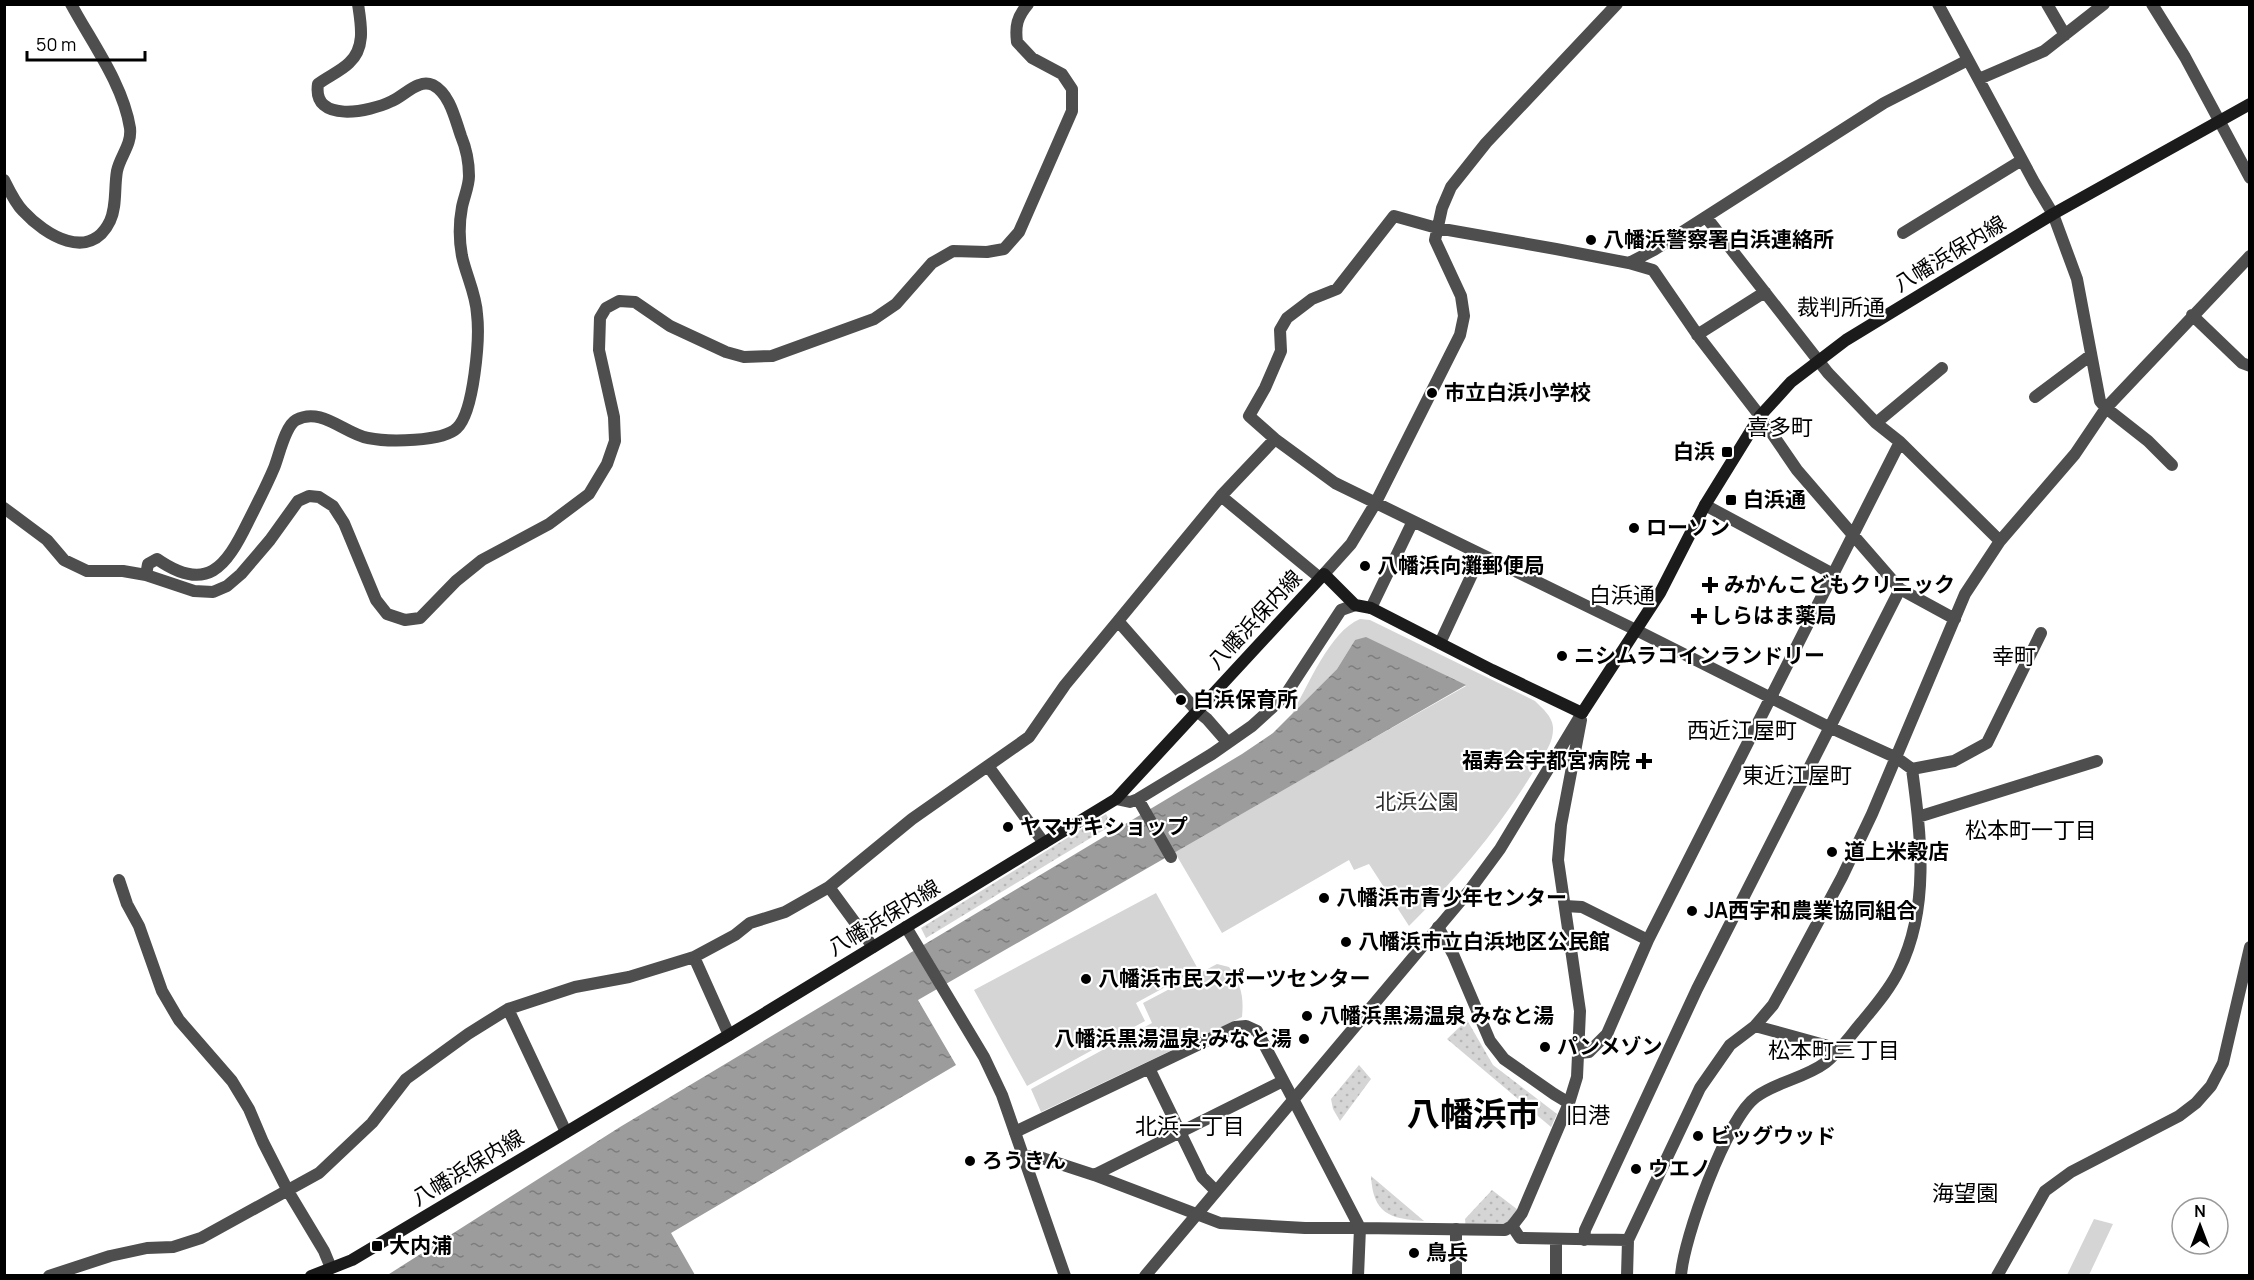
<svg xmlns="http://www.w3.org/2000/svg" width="2254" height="1280" viewBox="0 0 2254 1280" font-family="Manrope,'Noto Sans JP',sans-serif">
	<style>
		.grass { fill: url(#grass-dots) }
		.green { fill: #d5d5d5 }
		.water { fill: url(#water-ripples) }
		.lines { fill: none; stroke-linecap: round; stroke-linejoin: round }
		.minor { stroke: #4e4e4e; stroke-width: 12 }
		.tertiary { stroke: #4e4e4e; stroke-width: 12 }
		.secondary { stroke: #1b1b1b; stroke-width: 12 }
		.poi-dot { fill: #000; stroke: #fff; stroke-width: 2 }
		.labels { text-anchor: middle; stroke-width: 4.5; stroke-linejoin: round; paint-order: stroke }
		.poi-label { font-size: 21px; font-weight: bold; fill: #000; stroke: #fff; text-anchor: start }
		.street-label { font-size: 21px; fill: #000; stroke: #fff }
		.park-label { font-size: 21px; fill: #2c2c2c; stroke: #fff }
		.neighbourhood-label { font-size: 22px; fill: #000; stroke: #fff }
		.town-label { font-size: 33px; font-weight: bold; fill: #000; stroke: #fff }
	</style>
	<defs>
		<pattern id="grass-dots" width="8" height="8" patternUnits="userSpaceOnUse" patternTransform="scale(1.5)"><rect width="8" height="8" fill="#d5d5d5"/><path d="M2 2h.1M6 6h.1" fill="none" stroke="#b5b5b5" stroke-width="1.8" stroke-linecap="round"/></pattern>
		<pattern id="water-ripples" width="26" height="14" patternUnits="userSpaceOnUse" patternTransform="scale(1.5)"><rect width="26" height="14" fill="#9c9c9c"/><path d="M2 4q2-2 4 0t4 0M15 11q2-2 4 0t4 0" fill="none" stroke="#7d7d7d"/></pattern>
	</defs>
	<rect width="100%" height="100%" fill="#fff"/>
	<path class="grass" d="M1106 814 1112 825 926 938 921 928Z
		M1467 1020 1493 1065 1557 1114 1551 1127 1447 1039Z
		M1359 1065 1371 1079 1340 1121 1333 1109 1331 1099Z
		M1371 1176 1424 1221C1389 1219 1373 1213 1371 1176Z
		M1492 1190 1522 1213 1512 1226 1466 1230 1465 1219Z"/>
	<path class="green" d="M1360 619 1370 620 1535 701C1543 709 1552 716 1553 727 1554 743 1543 756 1535 769 1500 827 1457 878 1409 926L1369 864 1354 870 1349 860 1222 933 1174 851 1466 686 1355 640 1337 669 1292 714C1308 686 1330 631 1360 619Z
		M1156 893 1198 969 1136 1003 1145 1021 1027 1086 974 990Z
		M1217 964 1229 967C1241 984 1244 996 1242 1017L1041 1112 1031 1089 1152 1023 1143 1003Z
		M2094 1219 2113 1224 2089 1275H2067Z"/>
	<path class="water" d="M1366 637 1466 685 918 1000 956 1065 671 1233 695 1275 386 1276 620 1127 1242 754 1273 733 1337 669 1355 640Z"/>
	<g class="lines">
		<path class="minor" d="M1938 4 2034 182 2053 214 2077 279 2100 401 2106 408 2148 441 2172 465
			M2047 4 2065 35
			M2152 4 2185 57 2250 178
			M1979 79 2044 51 2104 4
			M4 180C9 190 15 203 23 211 45 235 90 263 110 221 117 206 114 188 117 171 120 156 132 145 130 128 123 84 92 43 71 4
			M1706 217 1828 373 1876 423 1900 442 2000 541
			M1903 233 2022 160
			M1629 263 1654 250 1884 103 1968 60
			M2192 315 2242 363 2250 366
			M1697 335 1765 292
			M2035 397 2091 355
			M1876 423 1942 368
			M1221 496 1320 578
			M1705 505 1833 574
			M4 508 47 540 64 560 87 571H123L146 575 194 591 213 592 227 586 241 574 270 540 298 501 309 496 319 497 333 506 344 523 376 600 387 614 405 620 420 618 456 581 482 560 549 524 589 494 607 464 615 441 614 417 599 350 600 318 606 308 619 301 635 302 670 326 726 352 744 357 772 356 874 319 896 304 932 263 953 251 987 252 1004 249 1019 232 1072 111V89L1062 74 1032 58 1017 42C1015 26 1017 17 1028 4
			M1324 574 1351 544 1375 504 1460 335 1464 316 1461 296 1435 240 1442 208 1451 187 1486 143 1617 4
			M146 575 148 564 157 559C207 594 226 567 248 522 257 504 266 487 274 468 279 456 285 426 296 420 321 406 345 434 368 438 388 442 443 442 457 428 474 412 480 338 477 314 476 294 466 275 462 256 459 240 459 223 462 207 464 197 469 186 469 176 469 162 466 148 461 136 455 119 450 94 433 85 428 83 424 83 419 85 410 88 401 97 392 101 370 112 312 124 318 84 327 77 341 71 349 63 366 48 361 24 358 4
			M1371 608 1412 523
			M1118 621 1197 711 1207 719 1228 743
			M1440 643 1481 555
			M988 766 1044 843
			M1912 769 1954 761 1987 743 2041 633
			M1116 799 1130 802 1138 799 1212 754 1252 726 1284 697 1341 610 1355 605
			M1138 799 1171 857
			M1918 817 2097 761
			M119 880 127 904 139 926 162 991 179 1020 232 1081 249 1109 263 1142 288 1191 324 1251 331 1268
			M829 887 873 947
			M1565 906 1582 907 1648 940
			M1438 927 1453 954 1490 1041 1504 1059 1554 1094 1569 1103
			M694 957 729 1035
			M508 1009 566 1132
			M1755 1026 1839 1049
			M1580 1053 1589 1052 1607 1034 1648 940 1900 442
			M1149 1068 1202 1177 1216 1191
			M1015 1132 1235 1027 1246 1026 1257 1031 1293 1099
			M1025 1156 1039 1157 1094 1175 1220 1223 1305 1228H1360
			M1094 1175 1283 1081
			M1512 1226 1520 1238 1628 1240
			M1456 1229V1276
			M1584 1240 1585 1230 1697 989 1900 589
			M49 1276 110 1256 147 1248 173 1247 201 1238 319 1173 372 1123 406 1079 468 1034 508 1009 575 987 629 977 694 957 735 935 750 923 785 912 829 887 912 819 1029 737 1065 685 1118 621 1221 496 1275 439
			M1556 1276V1240
			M1627 1276 1628 1240 1700 1088 1730 1045 1755 1026 1773 1005 1788 978 1842 877 1872 814 1965 594 2000 541 2075 454 2106 408 2250 256
			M1681 1276C1683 1239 1727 1118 1756 1097 1776 1082 1805 1078 1825 1063 1839 1052 1850 1036 1862 1022 1875 1006 1890 989 1899 970 1930 908 1921 836 1912 769L1897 758 1829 727 1636 630 1335 483 1275 439 1249 416 1265 388 1281 351 1280 330 1287 318 1312 299 1337 289 1394 216 1437 228 1556 249 1629 263 1653 270 1699 337 1760 416 1797 470 1853 535 1900 589 1955 619
			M1997 1276 2045 1191 2071 1172 2179 1116 2196 1103 2211 1086 2223 1063 2250 947"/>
		<path class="tertiary" d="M906 927 984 1057 1002 1095 1065 1276
			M1293 1099 1360 1228 1358 1276
			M1360 1228 1505 1230 1512 1226 1522 1213 1569 1103 1577 1077 1580 1011 1558 860 1561 825 1581 720
			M1145 1276 1469 891 1500 849 1582 713"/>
		<path class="secondary" d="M311 1276 352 1260 729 1035 1116 799 1324 574 1355 605 1371 608 1492 670 1582 713 1660 593 1705 505 1760 416 1791 382 1846 340 2053 214 2250 104"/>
	</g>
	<g class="poi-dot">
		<circle cx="1591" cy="240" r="6"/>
		<circle cx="1432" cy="393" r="6"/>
		<rect x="1721" y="446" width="12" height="12" rx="3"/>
		<rect x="1725" y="494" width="12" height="12" rx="3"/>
		<circle cx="1634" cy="528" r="6"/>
		<circle cx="1365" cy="566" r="6"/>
		<path d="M1707 576h6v6h6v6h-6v6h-6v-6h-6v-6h6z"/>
		<path d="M1696 607h6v6h6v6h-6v6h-6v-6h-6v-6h6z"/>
		<circle cx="1562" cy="656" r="6"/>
		<circle cx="1181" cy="700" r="6"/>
		<path d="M1641 752h6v6h6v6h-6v6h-6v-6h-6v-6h6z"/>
		<circle cx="1008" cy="827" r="6"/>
		<circle cx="1832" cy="852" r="6"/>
		<circle cx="1324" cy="898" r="6"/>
		<circle cx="1692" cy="911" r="6"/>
		<circle cx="1346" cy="942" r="6"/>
		<circle cx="1086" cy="979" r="6"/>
		<circle cx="1307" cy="1016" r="6"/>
		<circle cx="1304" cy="1039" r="6"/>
		<circle cx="1545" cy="1047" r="6"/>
		<circle cx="1698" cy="1136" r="6"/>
		<circle cx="970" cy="1161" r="6"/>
		<circle cx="1636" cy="1169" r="6"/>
		<rect x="371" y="1240" width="12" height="12" rx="3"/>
		<circle cx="1414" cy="1253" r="6"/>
	</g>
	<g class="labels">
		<g class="poi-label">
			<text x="1603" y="247">八幡浜警察署白浜連絡所</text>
			<text x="1444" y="400">市立白浜小学校</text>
			<text x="1715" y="459" text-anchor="end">白浜</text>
			<text x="1743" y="507">白浜通</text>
			<text x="1646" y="535">ローソン</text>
			<text x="1377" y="573">八幡浜向灘郵便局</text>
			<text x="1724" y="592">みかんこどもクリニック</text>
			<text x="1711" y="623">しらはま薬局</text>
			<text x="1574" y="663">ニシムラコインランドリー</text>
			<text x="1193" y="707">白浜保育所</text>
			<text x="1630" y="768" text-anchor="end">福寿会宇都宮病院</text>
			<text x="1020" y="834">ヤマザキショップ</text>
			<text x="1844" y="859">道上米穀店</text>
			<text x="1336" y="905">八幡浜市青少年センター</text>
			<text x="1704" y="918">JA西宇和農業協同組合</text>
			<text x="1358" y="949">八幡浜市立白浜地区公民館</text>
			<text x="1098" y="986">八幡浜市民スポーツセンター</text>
			<text x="1319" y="1023">八幡浜黒湯温泉 みなと湯</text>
			<text x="1292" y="1046" text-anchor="end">八幡浜黒湯温泉;みなと湯</text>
			<text x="1557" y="1054">パンメゾン</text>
			<text x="1710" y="1143">ビッグウッド</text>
			<text x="982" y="1168">ろうきん</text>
			<text x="1648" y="1176">ウエノ</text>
			<text x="389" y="1253">大内浦</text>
			<text x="1426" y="1260">鳥兵</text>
		</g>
		<g class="street-label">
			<text transform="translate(1950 254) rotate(-31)" y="7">八幡浜保内線</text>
			<text transform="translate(1255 620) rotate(-47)" y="7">八幡浜保内線</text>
			<text transform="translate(884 918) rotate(-31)" y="7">八幡浜保内線</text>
			<text transform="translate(468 1168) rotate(-31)" y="7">八幡浜保内線</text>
		</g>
		<g class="park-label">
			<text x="1417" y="809">北浜公園</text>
		</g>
		<g class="neighbourhood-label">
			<text x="1841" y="315">裁判所通</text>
			<text x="1780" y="435">喜多町</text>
			<text x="1622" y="603">白浜通</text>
			<text x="2014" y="664">幸町</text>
			<text x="1742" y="738">西近江屋町</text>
			<text x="1797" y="783">東近江屋町</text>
			<text x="2031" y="838">松本町一丁目</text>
			<text x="1834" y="1058">松本町三丁目</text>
			<text x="1588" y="1123">旧港</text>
			<text x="1190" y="1134">北浜一丁目</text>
			<text x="1965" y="1201">海望園</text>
		</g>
		<g class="town-label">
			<text x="1473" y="1126">八幡浜市</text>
		</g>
	</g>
	<rect width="2254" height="1280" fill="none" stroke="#000000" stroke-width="12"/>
	<g transform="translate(2200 1226)"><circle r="28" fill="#ffffff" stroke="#999999" stroke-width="1.5"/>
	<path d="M0-4.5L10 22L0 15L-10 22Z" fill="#000000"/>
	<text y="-9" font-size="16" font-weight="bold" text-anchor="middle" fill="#000000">N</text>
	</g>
	<path d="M27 51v9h118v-9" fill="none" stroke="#000000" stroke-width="3"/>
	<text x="36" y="51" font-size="18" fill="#000000" stroke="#ffffff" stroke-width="4.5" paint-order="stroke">50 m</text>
</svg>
